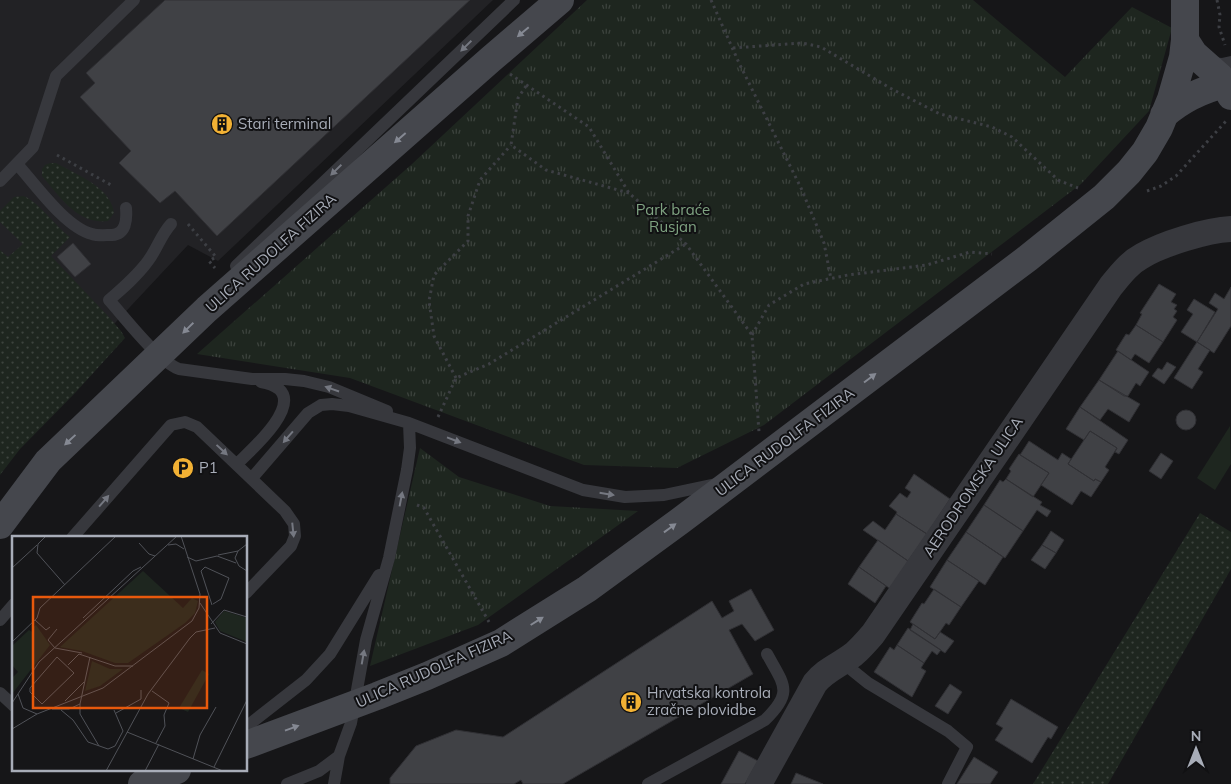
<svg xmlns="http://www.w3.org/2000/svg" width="1231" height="784" viewBox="0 0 1231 784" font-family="Mulish,sans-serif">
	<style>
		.built { fill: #222225 }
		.grass { fill: url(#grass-dots) }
		.park { fill: url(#park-tufts) }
		.garden { fill: #1e261f }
		.building { fill: #404145; stroke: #303034 }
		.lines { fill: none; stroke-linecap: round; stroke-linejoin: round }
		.path { stroke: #3d3f44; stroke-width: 3; stroke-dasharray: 2.5 4; stroke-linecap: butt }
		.lane { stroke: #37383d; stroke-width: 12 }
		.street { stroke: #37383d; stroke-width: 26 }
		.secondary { stroke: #45474d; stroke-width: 28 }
		.oneway { fill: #858993 }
		.oneway2 { fill: #757881 }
		.labels { text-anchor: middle; stroke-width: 4; stroke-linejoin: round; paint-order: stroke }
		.poi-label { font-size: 15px; fill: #a8adb8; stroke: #111113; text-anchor: start }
		.park-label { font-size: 15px; fill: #7fa381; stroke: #111113 }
		.street-label { font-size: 15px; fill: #a8adb8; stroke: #111113 }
		.inset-road { fill: none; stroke: #505258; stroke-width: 1 }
		.view { fill: #e8590c; fill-opacity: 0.15; stroke: #e8590c; stroke-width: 2.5 }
		.inset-edge { fill: none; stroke: #a8adb8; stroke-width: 2.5 }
	</style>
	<defs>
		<pattern id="grass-dots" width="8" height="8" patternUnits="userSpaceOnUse" patternTransform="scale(1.25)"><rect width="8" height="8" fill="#1e261f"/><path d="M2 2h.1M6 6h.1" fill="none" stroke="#3c433d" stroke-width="1.8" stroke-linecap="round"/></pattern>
		<pattern id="park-tufts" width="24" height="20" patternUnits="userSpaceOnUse" patternTransform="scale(1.25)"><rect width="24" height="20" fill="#1e261f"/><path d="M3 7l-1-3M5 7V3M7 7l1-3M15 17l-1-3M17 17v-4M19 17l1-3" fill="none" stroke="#3c433d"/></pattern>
	</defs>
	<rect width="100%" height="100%" fill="#161618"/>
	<path class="built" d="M0 0H493L218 261 188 245 101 338 0 464Z"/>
	<path class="grass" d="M50 163H56C77 175 111 187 114 213L108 221C78 225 60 197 42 176V169L45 165Z
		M23 196C36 199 57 228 70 237L51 256 108 316 121 331 125 338 75 393 20 449 0 475V250L8 257 23 244 0 222V211L14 197Z
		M1200 513 1231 532V569L1108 784H1033Z"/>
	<path class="park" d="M587 0H973L1065 77 1132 7 1172 28 1149 111 1081 184 764 425 677 468 584 465 350 378 197 354 412 164Z
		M420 448 459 477 550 506 638 511 478 625 370 666Z"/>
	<path class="garden" d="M1230 426 1231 464 1215 490 1197 478Z"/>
	<path class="building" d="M165 0H470L217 236 175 191 160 203 119 163 131 151 80 97 95 83 86 73Z
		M73 243 91 264 75 277 57 257Z
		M1159 284 1176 294 1171 302 1177 305 1174 309 1177 311 1173 317 1177 320 1163 342 1136 325 1142 314 1140 313Z
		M1231 287V326L1214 353 1197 342 1218 309 1209 303 1215 293 1224 299Z
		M1194 299 1215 312 1197 342 1181 332 1193 314 1187 310Z
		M1136 325 1163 342 1149 363 1135 354 1131 360 1116 350 1126 334 1129 335Z
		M1197 342 1210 350 1198 369 1203 372 1192 389 1174 378Z
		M1118 351 1149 372 1140 386 1136 383 1128 396H1124L1099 380Z
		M1167 362 1176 367 1164 384 1152 376 1158 368 1162 370Z
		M1099 380 1140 404 1129 422 1108 409 1100 420 1080 407Z
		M1080 407 1128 440 1119 454 1115 452 1117 448 1090 431 1084 440 1066 429Z
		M1176 420a10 10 0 1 1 20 0a10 10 0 1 1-20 0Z
		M1090 431 1117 448 1105 467 1109 470 1101 482 1095 479 1094 481 1068 464Z
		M1029 441 1058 460 1062 453 1071 459 1068 464 1094 481 1095 479 1101 482 1091 497 1081 491 1072 505 1041 485 1049 473 1020 455Z
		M1161 453 1173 461 1161 479 1149 471Z
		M1019 454 1049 473 1033 497 1006 479 1011 471 1009 469Z
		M914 474 950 499 927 534 896 514 897 512 889 506 900 493 907 498 911 492 905 488Z
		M1006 479 1042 502 1040 505 1051 511 1047 517 1037 510 1023 531 984 505 1000 480 1003 482Z
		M984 505 1023 531 1005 558 966 532Z
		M896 514 927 534 908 561 863 530 873 521 885 530Z
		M1051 531 1064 540 1056 553 1042 545Z
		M966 532 1003 557 985 585 947 560Z
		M878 540 911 563 892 590 859 567Z
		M1042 545 1056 553 1045 569 1031 560Z
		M947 560 979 581 961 607 930 587Z
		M859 567 886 586 875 603 848 584Z
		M751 589 774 630 755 641 742 624 729 630 753 674 563 784H523L521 780 514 784H390V778L416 746 456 730 503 737 712 601 722 618 734 611 729 601Z
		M934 589 961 607 949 625 946 623 935 639 910 622 922 603 924 604Z
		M913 624 935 639 940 632 954 641 945 653 910 630Z
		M908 628 941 650 937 655 932 651 924 663 897 645Z
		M897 645 924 663 921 668 926 671 912 697 874 672 890 647 894 650Z
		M950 684 962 692 948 714 935 706Z
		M1011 699 1058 727 1051 739 1048 737 1032 763 995 740 1003 728 996 724Z
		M739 751 758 761 745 784H721Z
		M974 757 998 772 990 784H957Z
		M796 773 823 784H791Z"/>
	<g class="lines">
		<path class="path" d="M711 0 739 63 801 188 824 243 831 279
			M1217 0 1220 15 1219 27 1225 45
			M733 48 802 43 821 47 890 88 940 114 992 127 1012 137 1058 180 1078 188
			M510 74 589 127 629 193 686 244 752 335 759 432
			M526 86 518 98 511 145 546 170 629 193
			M57 155 111 185
			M1147 191 1161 186 1176 176 1227 120
			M188 224 216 257 209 261 215 268
			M752 335 769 305 804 284 848 275 927 265 970 252 992 254
			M456 378 434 336 429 301 434 275 468 241V216L480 180 511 145
			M438 417 456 378 489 364 686 244
			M417 505 424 508 489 622"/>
		<path class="lane" d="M1209 63 1222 64 1231 62
			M17 164C35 184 66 228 92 234 98 236 106 235 112 235 126 234 127 220 126 208
			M0 181 33 147 56 76 134 0
			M171 224C161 235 157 249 148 261 137 276 123 288 109 300 126 319 157 360 179 369L252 379H285L304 381 329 387 387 411
			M236 266 514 0
			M237 464C250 451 300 408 279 389 274 385 267 383 261 382
			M252 478 308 413 321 405 332 404 349 406 409 423 583 490 625 497 664 495 716 484
			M72 538 171 425 185 422 197 427 285 511 294 524 295 536 291 546 246 593
			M0 620 14 604
			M842 662 868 683 948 731 967 747 948 784
			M0 693 14 706
			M246 727 306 680 330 654 379 575
			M287 784 319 771 339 756 351 723 366 640 389 558 407 470 410 448 409 423
			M334 784 339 756
			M648 784 765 720C794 692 784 685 767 654"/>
		<path class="street" d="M759 784 815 683C825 670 840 665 854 654 861 648 867 641 873 634L1111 286C1120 275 1129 263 1142 256 1162 244 1207 230 1231 229"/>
		<path class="secondary" d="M1185 40 1194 54 1220 77 1231 96
			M1164 115C1182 99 1201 90 1225 84
			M0 525 48 461 207 309 491 59 560 0
			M246 745 377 696 427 676 501 643 587 589 680 521 1028 258 1104 197 1129 172 1145 152 1159 128 1171 99 1183 57 1185 40V0
			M142 784 177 770"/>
	</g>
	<defs><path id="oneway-solid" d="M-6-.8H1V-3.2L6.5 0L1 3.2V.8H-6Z" transform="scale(1.25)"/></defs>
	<g class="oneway">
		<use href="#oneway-solid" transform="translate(523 32) rotate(140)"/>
		<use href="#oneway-solid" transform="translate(400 138) rotate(139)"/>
		<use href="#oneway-solid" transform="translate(188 328) rotate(136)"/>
		<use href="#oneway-solid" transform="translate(870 378) rotate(-37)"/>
		<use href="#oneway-solid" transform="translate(70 440) rotate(137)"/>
		<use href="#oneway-solid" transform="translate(670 528) rotate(-36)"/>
		<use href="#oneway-solid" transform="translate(537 621) rotate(-32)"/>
		<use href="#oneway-solid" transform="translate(292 728) rotate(-20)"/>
	</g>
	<g class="oneway2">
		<use href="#oneway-solid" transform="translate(466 46) rotate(136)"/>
		<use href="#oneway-solid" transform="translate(336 170) rotate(136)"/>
		<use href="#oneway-solid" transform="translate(332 389) rotate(-161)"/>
		<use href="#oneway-solid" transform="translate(288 437) rotate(131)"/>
		<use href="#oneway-solid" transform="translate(454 440) rotate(21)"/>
		<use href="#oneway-solid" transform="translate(222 450) rotate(43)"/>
		<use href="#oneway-solid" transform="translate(607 494) rotate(9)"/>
		<use href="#oneway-solid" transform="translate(401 499) rotate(-79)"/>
		<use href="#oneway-solid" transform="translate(104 501) rotate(-49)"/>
		<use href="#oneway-solid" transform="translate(293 530) rotate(84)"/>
		<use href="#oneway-solid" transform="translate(363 657) rotate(-80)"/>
	</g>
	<defs>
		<g id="building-disc" transform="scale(1.125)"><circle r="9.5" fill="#f2b134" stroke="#111113"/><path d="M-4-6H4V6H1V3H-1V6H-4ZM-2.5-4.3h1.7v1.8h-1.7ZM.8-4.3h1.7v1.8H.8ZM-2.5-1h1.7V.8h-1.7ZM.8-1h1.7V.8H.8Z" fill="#111"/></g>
		<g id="parking-disc" transform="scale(1.125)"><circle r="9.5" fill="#f2b134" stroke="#111113"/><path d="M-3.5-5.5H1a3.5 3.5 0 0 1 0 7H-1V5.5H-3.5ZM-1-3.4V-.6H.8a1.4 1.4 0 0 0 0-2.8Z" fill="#111"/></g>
	</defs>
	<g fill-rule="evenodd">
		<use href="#building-disc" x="222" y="124"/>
		<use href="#parking-disc" x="183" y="468"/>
		<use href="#building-disc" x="631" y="702"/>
	</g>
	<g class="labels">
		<g class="poi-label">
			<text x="238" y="129">Stari terminal</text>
			<text x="199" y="473">P1</text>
			<text x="647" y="698">Hrvatska kontrola<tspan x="647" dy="17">zračne plovidbe</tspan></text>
		</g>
		<g class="park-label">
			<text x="673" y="215">Park braće<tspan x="673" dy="17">Rusjan</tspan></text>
		</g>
		<g class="street-label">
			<text transform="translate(271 253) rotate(-42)" y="5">ULICA RUDOLFA FIZIRA</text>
			<text transform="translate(785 442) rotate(-37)" y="5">ULICA RUDOLFA FIZIRA</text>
			<text transform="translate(973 487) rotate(-56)" y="5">AERODROMSKA ULICA</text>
			<text transform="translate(434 669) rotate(-24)" y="5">ULICA RUDOLFA FIZIRA</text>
		</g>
	</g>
	<g transform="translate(12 536)">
		<rect width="235" height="235" fill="#161618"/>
		<path d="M24 89 38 109 0 158V142L6 136 0 129V110L17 94 22 97 20 92ZM190 134 197 138 176 176 167 172Z" fill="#1e261f"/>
		<path d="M131 35 171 72 180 62 186 65 183 77 173 87 116 127H103L70 115 48 111ZM212 75 235 82V106L208 95 203 86ZM80 125 98 133H111L88 150 73 155Z" fill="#1e261f"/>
		<path class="inset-road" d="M34 0 26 8 25 17 53 49M127 7 137 18 143 20M235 8 226 15 223 22 227 30 235 35M156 9 164 8 172 13M206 19 226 15M175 21 184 25 205 20 224 27M0 32 25 9M188 67 208 97 235 108M200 69 189 35 193 31 217 42 209 63 201 68M71 82 121 35 129 31M23 84 34 94 38 91M199 88 212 74 235 81M45 93 36 104 43 112 70 117M0 106 25 82 28 72 104 0M45 121 62 137 30 168 18 156V152ZM56 129 67 118 103 130H121M140 155 157 167 152 179 153 190 144 207M6 158 11 172 25 178M53 165 72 146M0 167 27 126 165 0M68 168V178L87 210M40 173H57L68 168 78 121M49 174 61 184 76 206 96 213 103 210 111 195 102 174M104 177 129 163V154M0 193 25 178 91 152 180 85 187 72 188 58 169 0M115 196 211 235M181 223 188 199 204 171M202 231 235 164M94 235 136 158 178 102 184 96 203 92M133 235 147 208"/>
		<path class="view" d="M21 61H195V172H21Z"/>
		<rect width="235" height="235" class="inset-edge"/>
	</g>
	<g transform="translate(1196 749)" stroke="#111113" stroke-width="4" paint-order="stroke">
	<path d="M0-4L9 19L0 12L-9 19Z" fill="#a8adb8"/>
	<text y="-8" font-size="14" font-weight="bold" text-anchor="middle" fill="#a8adb8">N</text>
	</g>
</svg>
